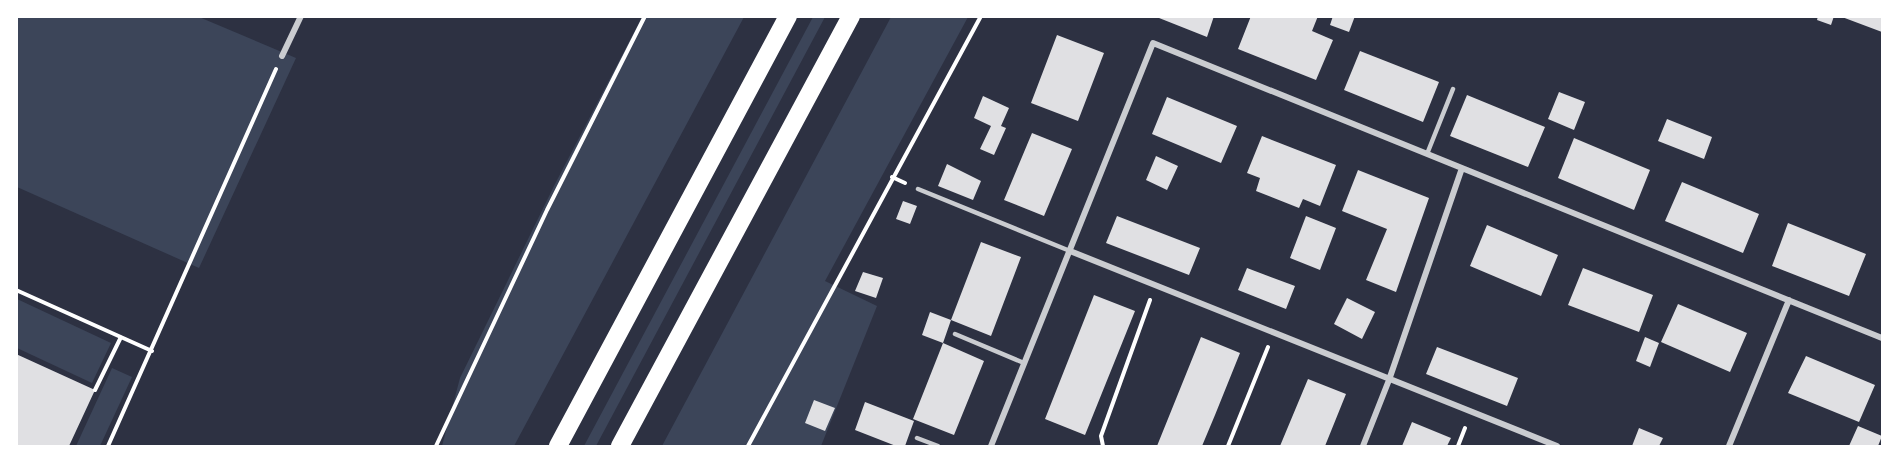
<svg xmlns="http://www.w3.org/2000/svg" width="1899" height="463" viewBox="0 0 1899 463" font-family="'Noto Sans',sans-serif">
	<style>
		.green { fill: #3c4559 }
		.building { fill: #e0e0e3 }
		.lines { fill: none; stroke-linecap: round; stroke-linejoin: round }
		.path { stroke: #fff; stroke-width: 4 }
		.service { stroke: #caccd0; stroke-width: 4.5 }
		.minor { stroke: #caccd0; stroke-width: 6 }
		.motorway { stroke: #fff; stroke-width: 18 }
	</style>
	<rect width="100%" height="100%" fill="#2d3142"/>
	<path class="green" d="M17 17H199L296 58 199 268 17 187Z
		M642 17H744L514 446H442L460 378 555 184Z
		M813 17H825L596 446H584Z
		M891 17H968L825 281 877 306 821 446H662Z
		M17 299 111 343 92 383 17 348Z
		M112 368 132 377 100 446H76Z"/>
	<path class="building" d="M1154 16H1214L1207 37Z
		M1251 16H1318L1312 31 1333 40 1316 80 1238 49Z
		M1333 16H1355L1349 32 1330 25Z
		M1818 16H1834L1831 25 1817 20Z
		M1842 16H1882V32L1842 17Z
		M1057 35 1104 53 1078 121 1031 103Z
		M1360 51 1439 82 1423 122 1344 90Z
		M1559 92 1585 102 1574 130 1548 119Z
		M1467 95 1545 127 1528 167 1450 136Z
		M983 96 1009 108 1001 126 1006 128 994 155 980 149 991 126 974 118Z
		M1167 97 1237 126 1221 163 1152 134Z
		M1667 119 1712 137 1704 159 1658 141Z
		M1032 133 1072 149 1044 216 1004 200Z
		M1262 136 1336 165 1320 206 1303 199 1299 208 1256 191 1260 178 1247 173Z
		M1574 138 1650 170 1634 210 1558 178Z
		M1156 156 1178 166 1167 190 1146 180Z
		M947 164 981 181 973 200 938 186Z
		M1358 170 1429 198 1396 292 1366 280 1387 229 1342 211Z
		M1682 182 1759 214 1743 253 1665 221Z
		M903 201 917 206 910 224 896 219Z
		M1117 216 1200 248 1189 275 1106 243Z
		M1306 216 1336 228 1320 270 1290 258Z
		M1788 223 1866 254 1849 296 1772 266Z
		M1487 225 1558 255 1541 296 1470 266Z
		M981 242 1021 257 991 336 951 320Z
		M1247 268 1295 286 1286 309 1238 290Z
		M1583 268 1653 295 1639 332 1568 305Z
		M863 272 883 278 876 298 855 291Z
		M1094 295 1135 311 1085 435 1045 419Z
		M1347 298 1375 312 1362 339 1334 324Z
		M1678 304 1747 333 1730 372 1661 342Z
		M930 312 951 320 943 343 922 335Z
		M1201 337 1240 353 1215 415 1202 446H1157Z
		M1645 337 1659 343 1650 367 1636 361Z
		M943 343 984 361 954 435 913 419Z
		M1437 347 1518 378 1507 406 1426 374Z
		M16 354 95 390 69 446H16Z
		M1806 356 1875 385 1859 422 1788 393Z
		M1308 379 1346 394 1325 446H1280Z
		M814 400 835 408 825 431 805 423Z
		M865 402 914 421 905 446H896L855 430Z
		M1412 422 1451 438 1447 446H1402Z
		M1858 426 1882 436 1878 446H1849Z
		M1639 428 1663 438 1659 446H1632Z"/>
	<g class="lines">
		<path class="path" d="M892 177 905 183
			M16 290 152 351
			M95 390 121 337
			M108 446 276 69
			M436 446 547 210 645 16
			M748 446 981 16
			M1103 446 1101 436 1150 300
			M1228 446 1268 347
			M1458 446 1465 428"/>
		<path class="service" d="M1427 154 1453 89
			M918 189 1070 251
			M955 334 1024 363
			M917 438 938 446"/>
		<path class="minor" d="M282 56 301 16
			M1070 251 1557 446
			M991 446 1153 43 1882 338
			M1363 446 1389 380 1462 168
			M1729 446 1789 300"/>
		<path class="motorway" d="M558 446 788 16
			M620 446 851 16"/>
	</g>
	<rect width="1899" height="463" fill="none" stroke="#ffffff" stroke-width="36"/>
</svg>
